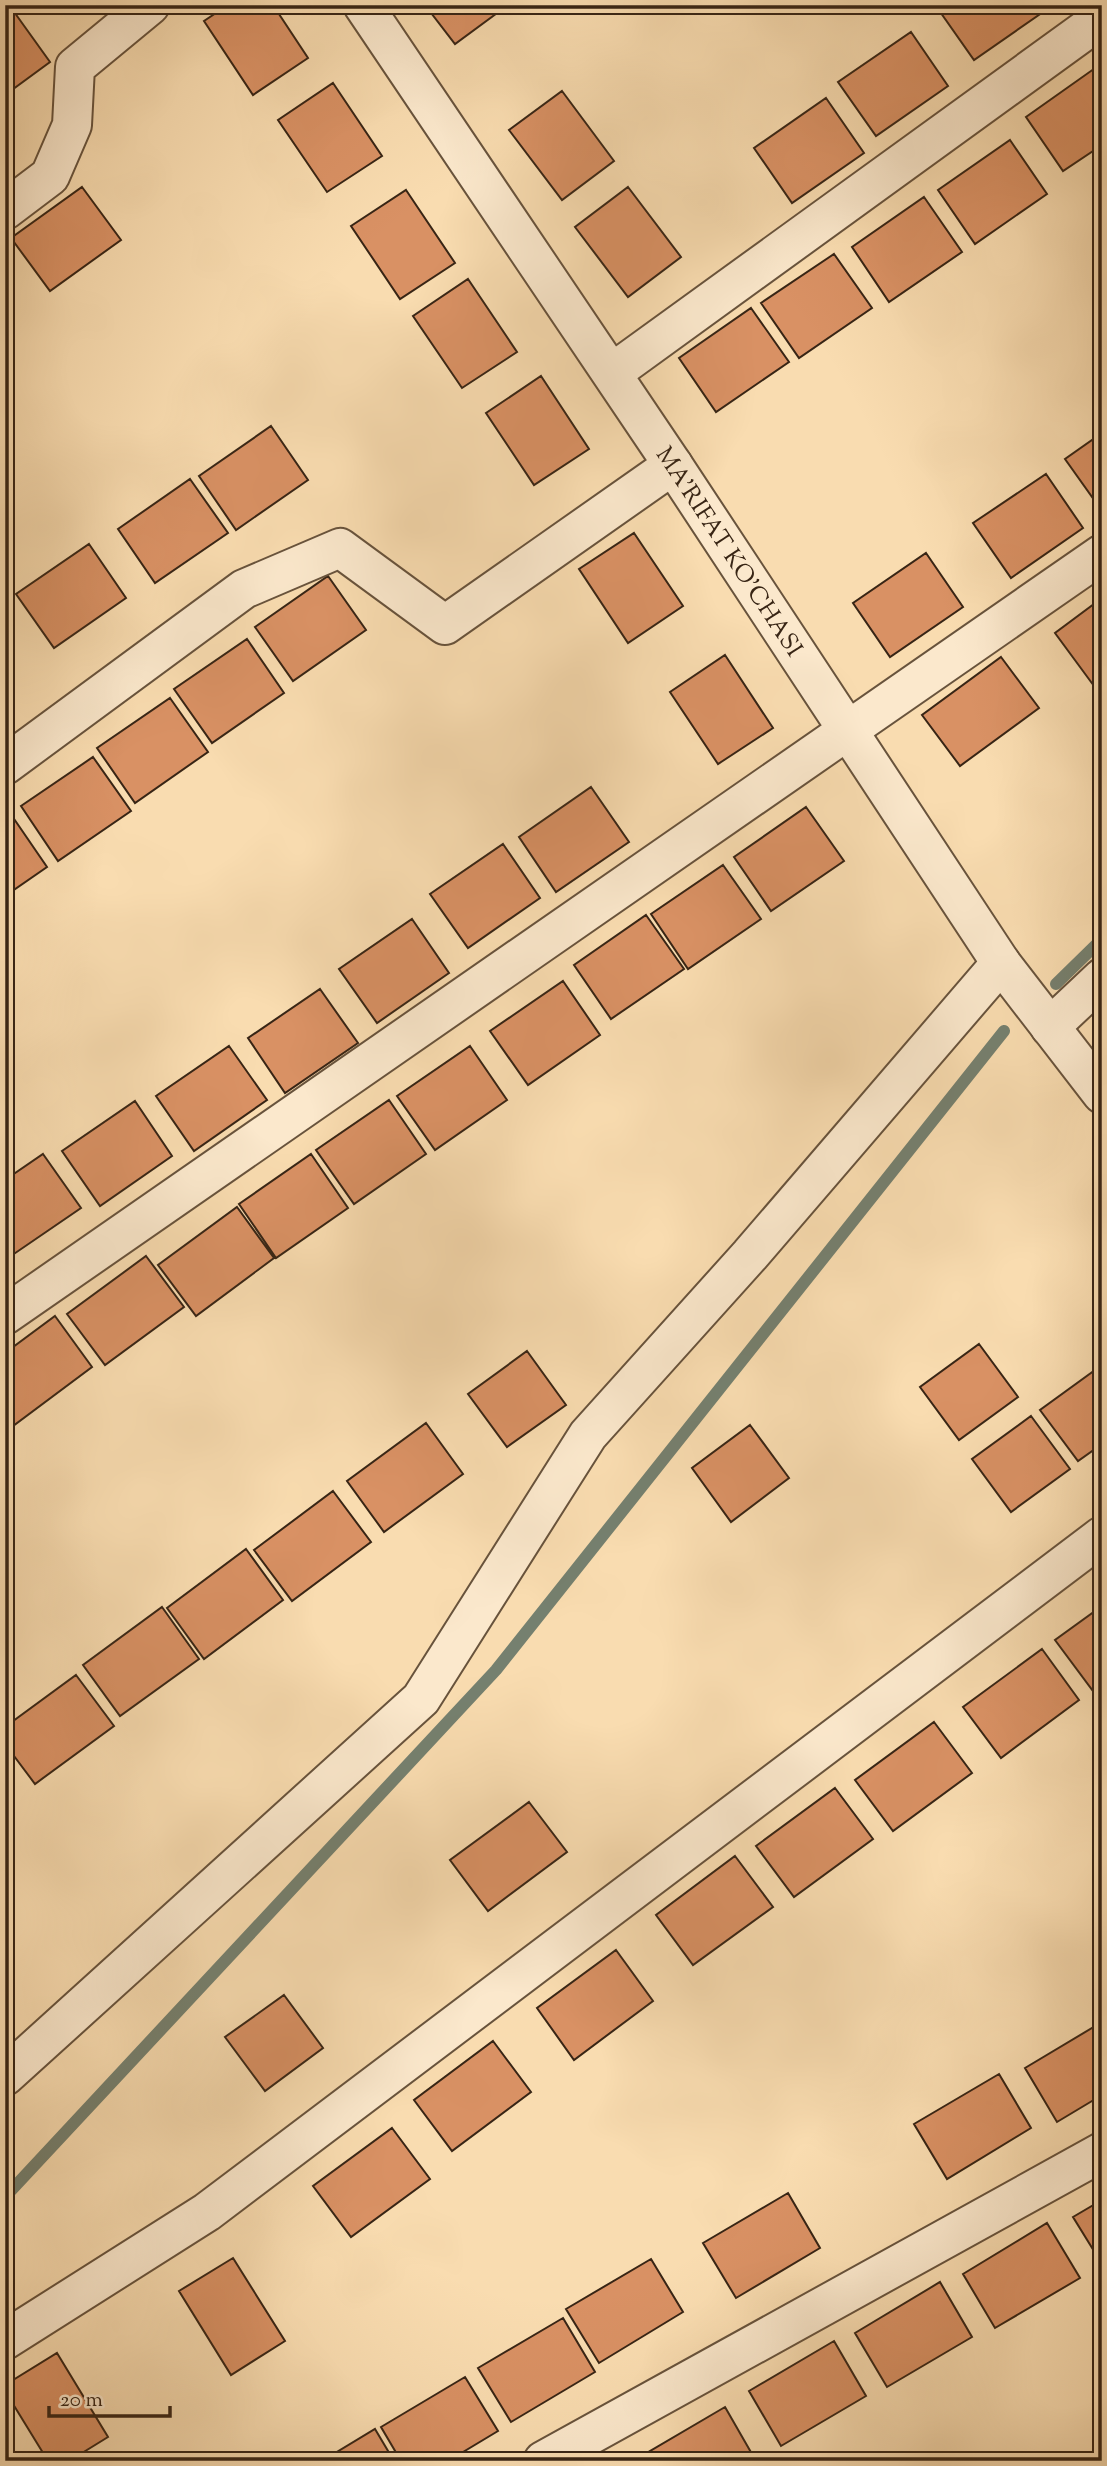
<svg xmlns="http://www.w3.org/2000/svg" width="1107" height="2466" viewBox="0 0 1107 2466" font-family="'Sorts Mill Goudy',serif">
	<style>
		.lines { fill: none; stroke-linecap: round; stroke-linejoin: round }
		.stream { stroke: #75806f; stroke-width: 12 }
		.building { fill: #d99164; stroke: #382515; stroke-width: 2 }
		.minor-casing { stroke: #68533c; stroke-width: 42 }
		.minor { stroke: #fbe8cc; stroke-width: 38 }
		.labels { text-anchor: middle; stroke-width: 5; stroke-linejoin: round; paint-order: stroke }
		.street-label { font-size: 24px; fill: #382515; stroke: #fbe8cc }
	</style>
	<rect width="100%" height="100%" fill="#f9dcb0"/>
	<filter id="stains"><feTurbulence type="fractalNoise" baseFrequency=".00286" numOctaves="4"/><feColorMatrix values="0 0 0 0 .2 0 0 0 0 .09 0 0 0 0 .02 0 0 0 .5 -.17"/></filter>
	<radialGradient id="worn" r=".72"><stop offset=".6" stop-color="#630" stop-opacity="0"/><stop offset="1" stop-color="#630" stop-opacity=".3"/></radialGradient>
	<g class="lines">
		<path class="stream" d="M1056 984 1102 939
			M5 2197 496 1670 1004 1031"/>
	</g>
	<path class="building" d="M228 5H273L308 58 253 95 204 21Z
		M425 5H508L455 44Z
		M1043 5 1046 10 974 60 936 6Z
		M12 9 50 62 5 95V14Z
		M911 32 948 86 876 136 838 82Z
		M1098 66 1102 71V145L1063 171 1026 117Z
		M333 83 382 156 327 192 278 120Z
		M562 91 614 161 562 200 509 130Z
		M826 98 864 153 792 203 754 148Z
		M1010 140 1047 194 975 244 938 190Z
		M82 187 121 240 50 291 11 238Z
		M628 187 681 257 628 297 575 227Z
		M406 190 455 263 400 299 351 226Z
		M924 197 962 252 889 302 852 247Z
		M834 254 872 308 799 358 761 303Z
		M468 279 517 352 462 388 413 316Z
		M751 308 789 362 716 412 679 358Z
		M541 376 589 449 534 485 486 413Z
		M271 426 308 480 236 530 199 476Z
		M1102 433V511L1065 459Z
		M1046 474 1083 528 1011 578 973 523Z
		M190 479 228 533 155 583 118 529Z
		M634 533 683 606 628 643 579 569Z
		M89 544 126 598 54 648 16 594Z
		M926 553 963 607 890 657 853 603Z
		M328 576 366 630 293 681 255 627Z
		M1102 598V681L1094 686 1055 633Z
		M247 639 284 693 212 743 174 689Z
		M725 655 773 728 718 764 670 692Z
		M1001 657 1039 708 960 766 922 715Z
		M170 698 208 752 135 803 97 748Z
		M93 757 131 811 58 861 21 806Z
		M591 787 629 842 556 892 519 837Z
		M806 807 844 861 771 911 734 857Z
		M10 813 47 867 5 896V816Z
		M503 844 540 898 468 948 430 894Z
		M723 865 761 919 688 969 651 914Z
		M646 915 684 969 611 1019 574 965Z
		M412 919 449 973 377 1023 339 969Z
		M563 981 600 1035 528 1085 490 1031Z
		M320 989 358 1043 285 1093 248 1038Z
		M229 1046 267 1100 194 1151 156 1096Z
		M470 1046 507 1100 435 1150 397 1096Z
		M389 1100 426 1154 354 1204 316 1150Z
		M135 1101 172 1156 100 1206 62 1151Z
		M43 1154 81 1208 8 1258 5 1254V1180Z
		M311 1154 348 1208 276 1258 239 1204Z
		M237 1207 274 1258 196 1316 158 1265Z
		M146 1256 184 1307 105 1365 67 1314Z
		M55 1316 92 1367 13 1426 5 1415V1353Z
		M979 1344 1018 1397 959 1440 920 1387Z
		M527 1351 566 1405 507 1447 468 1394Z
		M1102 1365V1444L1078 1461 1040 1410Z
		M1031 1416 1070 1469 1011 1512 972 1459Z
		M426 1423 463 1474 384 1532 347 1481Z
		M750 1425 789 1478 731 1522 692 1468Z
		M333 1491 371 1542 292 1601 254 1550Z
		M246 1549 283 1600 204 1659 167 1608Z
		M1102 1606V1684L1093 1691 1055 1640Z
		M162 1607 199 1659 120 1716 83 1665Z
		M1042 1649 1079 1700 1001 1758 963 1707Z
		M76 1675 114 1726 35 1784 5 1744V1727Z
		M934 1722 972 1773 893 1831 855 1780Z
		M835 1788 873 1839 794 1897 756 1846Z
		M529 1802 567 1852 488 1911 450 1860Z
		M735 1856 773 1907 693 1965 656 1915Z
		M616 1950 653 2001 574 2060 537 2008Z
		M284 1995 323 2048 265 2091 225 2037Z
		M1102 2022V2095L1057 2122 1025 2068Z
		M493 2041 531 2092 452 2151 414 2100Z
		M999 2074 1031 2128 947 2179 914 2124Z
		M392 2128 430 2179 351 2237 313 2186Z
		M788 2193 820 2248 736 2298 703 2243Z
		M1102 2200V2264L1073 2217Z
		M1047 2223 1080 2278 995 2328 963 2274Z
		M233 2258 285 2341 231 2375 179 2291Z
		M651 2259 683 2312 599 2363 566 2309Z
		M940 2282 972 2337 887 2387 855 2333Z
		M563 2318 595 2372 511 2422 478 2368Z
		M834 2341 866 2396 781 2446 749 2391Z
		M57 2353 108 2437 69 2461H48L5 2391V2385Z
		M465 2377 498 2431 448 2461H401L381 2427Z
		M725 2407 756 2461H642L640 2457Z
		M375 2429 394 2461H322Z"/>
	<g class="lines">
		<g class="minor-casing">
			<g id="minor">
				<path id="s1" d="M363 5 673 465 1001 963 1102 1094"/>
				<path d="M5 210 50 176 72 125 75 67 150 5"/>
				<path d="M612 373 1102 18"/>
				<path d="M5 765 244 589 340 548 445 625 673 465"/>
				<path d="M1050 1027 1102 978"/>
				<path d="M5 1315 1102 554"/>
				<path d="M5 2076 421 1699 588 1435 750 1255 1001 963"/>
				<path d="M5 2340 207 2212 1102 1536"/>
				<path d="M543 2461 1102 2152"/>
			</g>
		</g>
		<use href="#minor" class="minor"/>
	</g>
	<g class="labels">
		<g class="street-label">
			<text dy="8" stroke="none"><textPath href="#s1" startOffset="658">MA'RIFAT KO'CHASI</textPath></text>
		</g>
	</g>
	<rect width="1107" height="2466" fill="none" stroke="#f9dcb0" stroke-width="28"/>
	<rect x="7" y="7" width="1093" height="2452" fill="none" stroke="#382515" stroke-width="3.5"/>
	<rect x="14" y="14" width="1079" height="2438" fill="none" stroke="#382515" stroke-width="2"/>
	<path d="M49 2406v10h121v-10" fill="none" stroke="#382515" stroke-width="3.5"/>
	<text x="60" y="2406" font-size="21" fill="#382515" stroke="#fbe8cc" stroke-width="5" paint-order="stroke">20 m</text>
	<rect width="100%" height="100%" filter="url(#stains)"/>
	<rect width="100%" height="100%" fill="url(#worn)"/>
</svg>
